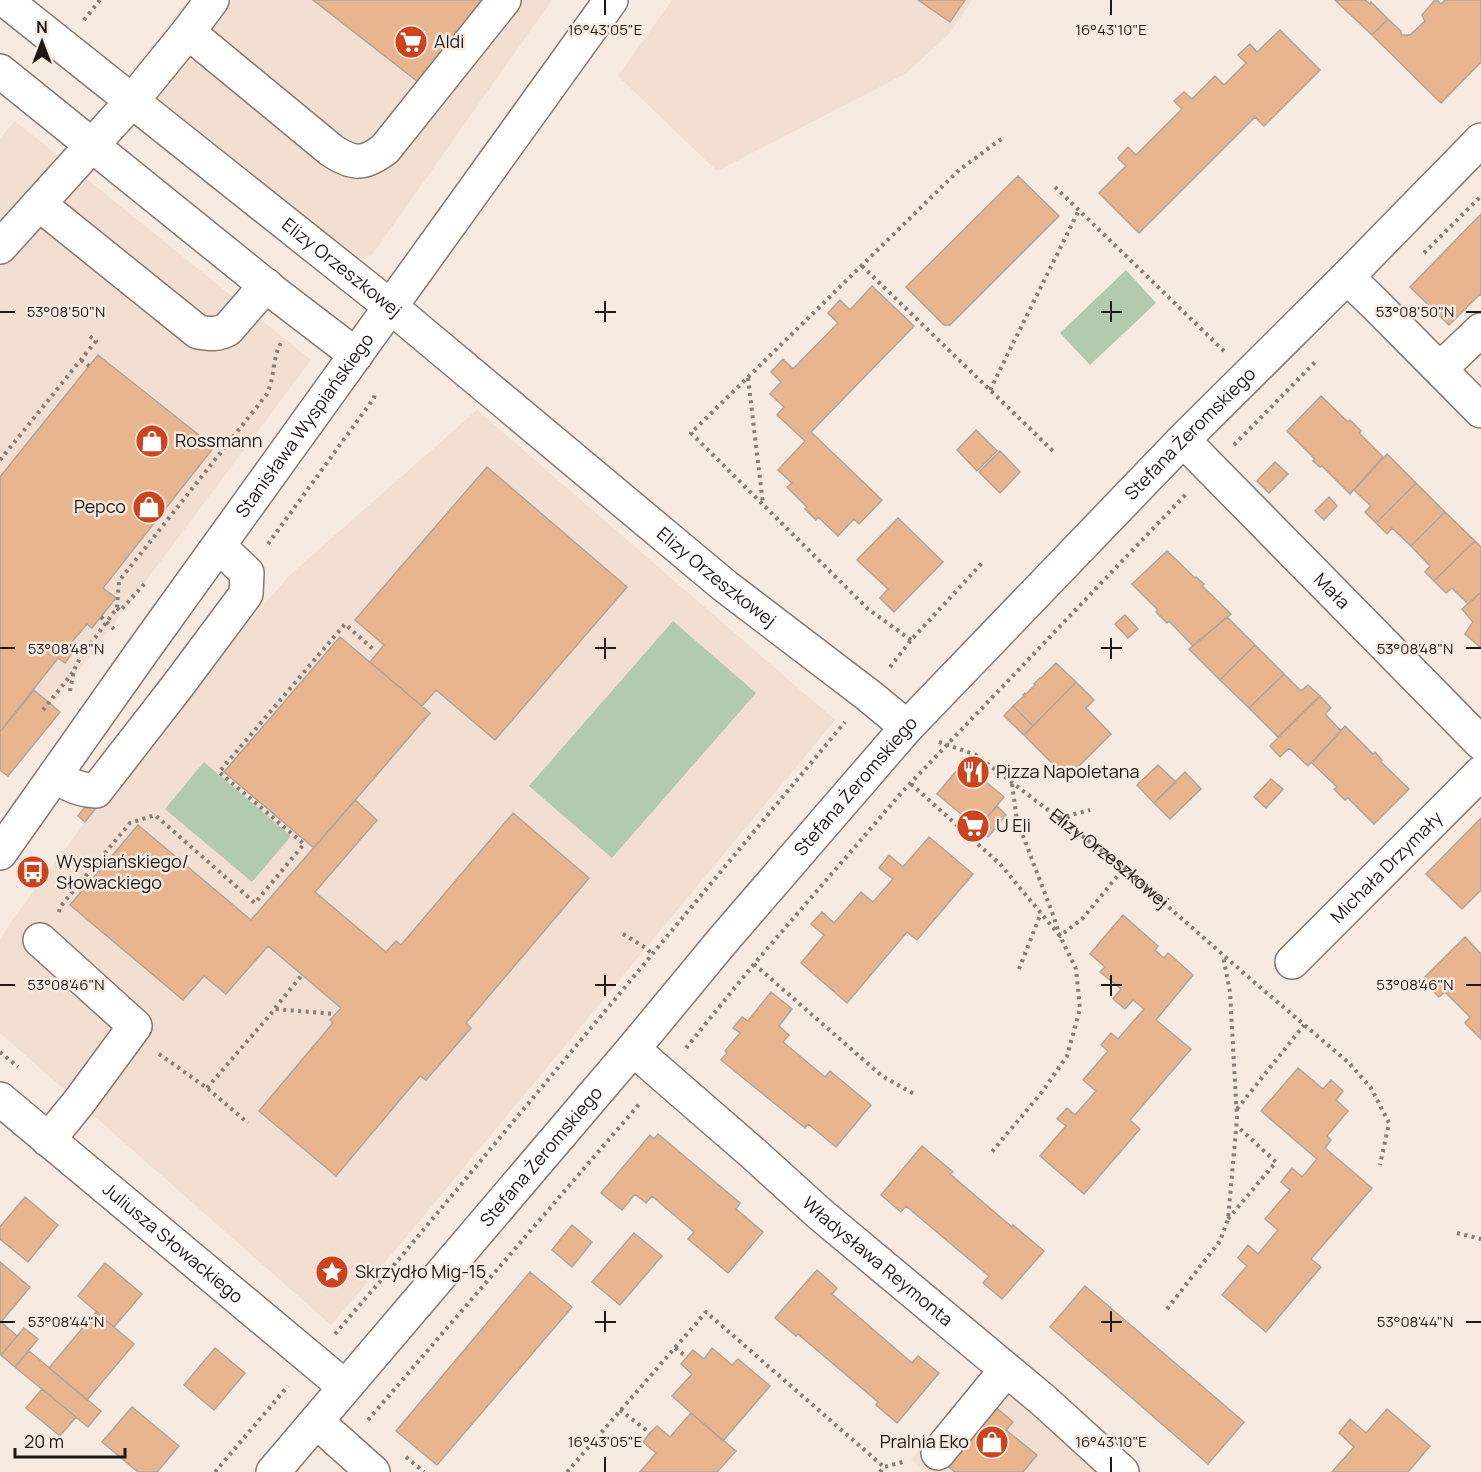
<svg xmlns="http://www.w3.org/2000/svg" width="1481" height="1472" viewBox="0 0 1481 1472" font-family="Manrope,sans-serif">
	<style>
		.built { fill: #f2dfd1 }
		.green { fill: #b2cbaf }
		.building { fill: #e9b58e; stroke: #b0a59c; stroke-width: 1.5 }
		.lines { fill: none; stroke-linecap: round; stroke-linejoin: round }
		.minor-casing { stroke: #857971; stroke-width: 36 }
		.path { stroke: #867e78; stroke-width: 4; stroke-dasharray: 3 4.5; stroke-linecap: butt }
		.minor { stroke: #fff; stroke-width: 33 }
		.ticks { fill: none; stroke: #1e1916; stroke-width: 2 }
		.labels { text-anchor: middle; stroke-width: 5; stroke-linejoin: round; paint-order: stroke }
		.poi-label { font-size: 18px; fill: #1e1916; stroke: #f6eae1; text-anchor: start }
		.street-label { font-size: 18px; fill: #1e1916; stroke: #f6eae1 }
		.ticks-label { font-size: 15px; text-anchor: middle; fill: #1e1916; stroke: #f6eae1; stroke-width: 5; stroke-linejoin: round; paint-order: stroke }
	</style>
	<rect width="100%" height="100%" fill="#f6eae1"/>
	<path class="built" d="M188 0H552L372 255 349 261 127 77Z
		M672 0H972L950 33 905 74 717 171 618 76Z
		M15 121 311 360 0 776V138Z
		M477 410 835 720 398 1247 331 1325 0 1033V939L13 919 161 720 291 574Z
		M994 1359 1122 1472H925L911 1460Z"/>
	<path class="green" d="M1126 270 1156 303 1090 365 1060 333Z
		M673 621 756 693 612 858 529 786Z
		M204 762 291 836 252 882 165 809Z"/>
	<path class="building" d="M313 0H489L422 85Z
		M918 0H965L950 22Z
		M1335 0H1365L1370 4 1371 2 1388 19 1372 35Z
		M1445 0H1481V62L1441 103 1372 35 1388 19 1401 31V35H1410L1425 21 1422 15 1434 1H1438L1441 4Z
		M1280 30 1320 70 1264 126 1255 117 1139 233 1099 193 1126 166 1118 158 1128 147 1136 155 1182 109 1174 101 1184 92 1192 99 1215 76 1224 85 1246 63 1238 55 1250 44 1257 52Z
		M1018 176 1059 216 950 325H944L906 287Z
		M1481 214V295L1480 294 1449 325 1410 287Z
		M872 286 914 326 811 432 882 500 859 524 854 519 838 536 818 517 816 520 805 509 807 507 787 487 792 483 778 470 805 441 777 415 784 407 770 394 781 382 771 372 783 359 793 369 838 323 828 313 840 300 850 310Z
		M98 355 214 447 103 588 116 598 92 628 87 624 70 644 75 649 65 663 58 658 0 732V477Z
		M1321 396 1348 422 1350 420 1361 431 1359 433 1383 457 1350 494 1322 466 1320 467 1313 461 1315 459 1287 431Z
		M976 430 997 451 977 471 957 450Z
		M1000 451 1020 472 1000 493 979 472Z
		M1387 454 1416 483 1376 523 1365 512 1371 506 1354 490Z
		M1275 462 1288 474 1269 493 1257 481Z
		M487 467 627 587 495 740 436 690 422 706 370 662 384 645 355 620Z
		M1416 483 1445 512 1411 546 1392 528 1387 534 1376 523Z
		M1329 497 1337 506 1324 520 1315 511Z
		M1445 512 1475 541 1434 581 1425 572 1430 566 1411 546Z
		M898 518 943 562 894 612 880 598 888 589 857 560Z
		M1475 541 1481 547V592L1468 604 1452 588 1446 593 1434 581Z
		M1167 551 1195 578 1196 577 1204 584 1202 586 1231 614 1193 646 1169 621 1167 623 1156 612 1158 610 1132 584Z
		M1481 592V648L1465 634 1473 622 1462 609Z
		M1125 615 1138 629 1128 638 1115 624Z
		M1227 617 1255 645 1220 680 1189 649Z
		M340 637 430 713 314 848 224 772Z
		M1255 645 1284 674 1249 708 1220 680Z
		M1056 663 1076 682 1033 726 1013 706 1024 696 1023 695 1025 693 1026 694 1035 685 1034 684 1040 678H1041Z
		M1284 674 1301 691 1308 685 1320 696 1278 737 1249 708Z
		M1076 682 1094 700 1086 708 1111 734 1067 778 1024 735Z
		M34 690 60 712 8 776 0 770V732Z
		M1320 696 1331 708 1325 714 1341 731 1308 766 1289 748 1280 757 1270 746Z
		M1013 706 1033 726 1024 735 1004 716Z
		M1345 726 1373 754 1375 752 1382 760 1381 762 1409 789 1374 824 1348 798 1345 800 1334 789 1337 787 1312 763Z
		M963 763 1004 797 978 828 937 794Z
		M1158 765 1176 782 1154 803 1137 785Z
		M1185 772 1201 789 1170 819 1154 803Z
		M1271 779 1283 789 1266 808 1254 797Z
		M355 800 377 820 315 892 386 952 396 941 401 945 513 813 589 878 466 1023 471 1028 426 1080 420 1076 336 1176 259 1111 333 1023 330 1020 341 1008 268 946 226 994 204 976 183 1000 70 905 138 825 251 920Z
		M88 803 96 808 85 822 78 816Z
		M997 806 1006 815 988 837 978 828Z
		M1481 818V890L1462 909 1426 874Z
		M929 837 973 874 917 940 907 932 847 1003 801 963 824 935 811 924 822 912 834 923 861 892 873 902 893 879 879 868 889 855 903 867Z
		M1123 915 1158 946 1155 950 1164 958 1168 953 1193 975 1156 1020 1191 1049 1130 1120 1140 1129 1084 1194 1040 1156 1066 1126 1057 1119 1067 1108 1075 1115 1096 1091 1083 1080 1108 1051 1101 1045 1111 1033 1118 1039 1144 1009 1133 1000 1125 1009 1113 999 1121 989 1100 972 1105 967 1090 954Z
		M1465 937 1481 954V1039L1465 1023 1470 1017 1445 992 1439 997 1422 980Z
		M771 992 792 1009 779 1026 789 1035 783 1042 825 1077 830 1071 871 1105 836 1147 808 1124 805 1128 721 1060 727 1053 725 1051 740 1033 733 1028 742 1017 748 1021Z
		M1298 1068 1323 1089 1331 1080 1343 1091 1336 1100 1348 1111 1327 1136 1331 1140 1325 1148 1372 1188 1311 1259 1321 1267 1266 1332 1222 1295 1247 1266 1238 1258 1248 1245 1258 1254 1278 1230 1265 1219 1290 1190 1281 1182 1292 1168 1302 1177 1317 1159 1261 1111Z
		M658 1134 740 1203 736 1209 763 1232 728 1273 688 1239 694 1232 652 1196 646 1203 635 1194 622 1210 601 1193 650 1135 654 1139Z
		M922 1146 953 1172 950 1174 1012 1227 1013 1225 1044 1251 1002 1299 983 1283 989 1276 906 1206 901 1212 881 1195Z
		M25 1197 58 1225 28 1262 0 1239V1227Z
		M572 1225 592 1242 572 1267 552 1250Z
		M634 1233 662 1256 620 1305 592 1282Z
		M0 1262 30 1287 1 1322 17 1336 1 1355 0 1354Z
		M105 1263 142 1294 114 1327 78 1296Z
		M817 1270 837 1288 832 1294 912 1363 918 1356 939 1373 897 1423 876 1405 878 1402 798 1334 796 1336 775 1318Z
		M530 1272 572 1307 437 1465 396 1431Z
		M1085 1286 1244 1422 1208 1464 1050 1327Z
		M96 1312 134 1344 87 1400 49 1368Z
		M24 1328 38 1339 15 1367 1 1355Z
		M215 1348 245 1373 214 1410 184 1385Z
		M712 1348 732 1365 738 1359 770 1386 723 1441 672 1396 692 1374 681 1364 693 1350 704 1359Z
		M29 1351 101 1411 88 1427 15 1367Z
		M42 1389 76 1417 60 1436 26 1408Z
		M993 1405 1013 1422 1006 1430 1037 1455 1023 1472H955L944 1463Z
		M132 1407 179 1446 157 1472H138L102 1442Z
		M1387 1409 1430 1446 1408 1472H1332L1354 1447 1339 1433 1350 1419 1366 1433Z
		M691 1413 736 1451 717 1472H640L656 1453 643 1442 650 1433 657 1426 670 1437Z"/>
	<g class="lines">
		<g class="minor-casing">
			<g id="minor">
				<path id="s2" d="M5 0 391 307 725 586 868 695 907 727"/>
				<path d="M188 32 212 0"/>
				<path d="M0 71 275 293 356 355"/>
				<path d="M39 204 198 332C210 334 218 335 228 329L266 285"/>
				<path d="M0 247 132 101 188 32 331 150C353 165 364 165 385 149L504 0"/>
				<path d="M1347 277 1374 303 1481 411"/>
				<path d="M1440 369 1481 330"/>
				<path id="s3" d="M1183 440 1481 743"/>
				<path d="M55 775C67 785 80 790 96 791L179 684 246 594 247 573 219 546"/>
				<path id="s4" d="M0 853 142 652 611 0"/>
				<path d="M40 940 135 1026 79 1102 48 1140"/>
				<path id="s5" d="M1292 962 1481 773"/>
				<path id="s6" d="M633 1049 755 1155 820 1214 1043 1400 1122 1472"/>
				<path id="s7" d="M0 1099 345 1387"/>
				<path d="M317 1422 373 1472"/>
				<path d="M938 1453 1006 1370"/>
				<path id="s8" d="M273 1472 633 1049 724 939 907 727 1183 440 1347 277 1481 140"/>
			</g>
		</g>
		<g class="path">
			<path d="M84 20 100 0"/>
			<path d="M1055 187 1224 351"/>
			<path d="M1424 253 1481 196"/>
			<path d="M862 266 1054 452"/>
			<path d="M81 360 89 366"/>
			<path d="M748 378 763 504"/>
			<path d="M990 390 1079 210"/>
			<path d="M1234 445 1317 360"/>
			<path d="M0 460 96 341 88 335"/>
			<path d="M268 544 374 398 375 391"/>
			<path d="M117 608 120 611 147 581"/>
			<path d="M101 617 114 629"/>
			<path d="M911 640 868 609 691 433 959 170 1004 137"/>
			<path d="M890 667 911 640 983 562"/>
			<path d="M70 691 74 670 80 658 117 608 119 581 267 394C275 377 272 357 282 341"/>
			<path d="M43 710 74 671"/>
			<path id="s1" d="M939 742 976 755 1124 868 1254 982 1349 1063 1371 1088 1389 1123 1380 1165"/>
			<path d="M911 784 1000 864 1060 936 1076 969 1080 1009 1067 1056 1042 1092 990 1154"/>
			<path d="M1012 784 1017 820 1052 912 1060 936 1083 918 1124 868"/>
			<path d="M1059 818 1090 810"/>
			<path d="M59 912 60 907 130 823 155 815 255 903 304 844 219 772 345 624 373 649"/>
			<path d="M623 934 646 948 652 954"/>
			<path d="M754 964 882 1076 916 1095"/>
			<path d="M1019 969 1041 913"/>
			<path d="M275 1008 302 975"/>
			<path d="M686 1048 754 964 903 791 1187 493"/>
			<path d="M0 1052 18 1067"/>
			<path d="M159 1054 207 1088 248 1123"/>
			<path d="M207 1088 275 1009 335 1014"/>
			<path d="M1237 1109 1304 1025"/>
			<path d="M1228 1219 1276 1162 1237 1126"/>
			<path d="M1457 1233 1481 1239"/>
			<path d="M1167 1309 1220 1241 1228 1219 1237 1119 1230 992 1223 956"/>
			<path d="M335 1334 405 1252 845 722"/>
			<path d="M675 1348 687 1357"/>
			<path d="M620 1410 650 1433"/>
			<path d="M368 1420 641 1102"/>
			<path d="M406 1457 424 1472"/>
			<path d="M215 1472 288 1386"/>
			<path d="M567 1472 706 1312 884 1467"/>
			<path d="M880 1472 884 1467 906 1461"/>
		</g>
		<use href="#minor" class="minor"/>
	</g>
	<path class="ticks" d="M605 0V15M1111 0V15M605 301V322M1111 301V322M0 312H15M595 312H616M1101 312H1122M1466 312H1481M605 638V659M1111 638V659M0 648H15M595 648H616M1101 648H1122M1466 648H1481M605 975V996M1111 975V996M0 985H15M595 985H616M1101 985H1122M1466 985H1481M605 1311V1332M1111 1311V1332M0 1322H15M595 1322H616M1101 1322H1122M1466 1322H1481M605 1457V1472M1111 1457V1472"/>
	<defs>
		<g id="supermarket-disc" transform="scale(1.725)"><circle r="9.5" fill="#cc431d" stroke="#f6eae1"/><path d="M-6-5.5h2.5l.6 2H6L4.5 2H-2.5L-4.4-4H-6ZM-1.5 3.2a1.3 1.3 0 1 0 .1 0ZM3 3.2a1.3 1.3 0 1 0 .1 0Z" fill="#fff"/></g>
		<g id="shop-disc" transform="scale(1.725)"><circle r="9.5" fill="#cc431d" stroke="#f6eae1"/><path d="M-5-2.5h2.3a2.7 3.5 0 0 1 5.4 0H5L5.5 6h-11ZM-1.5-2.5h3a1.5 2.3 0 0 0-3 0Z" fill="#fff"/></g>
		<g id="restaurant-disc" transform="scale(1.725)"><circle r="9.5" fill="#cc431d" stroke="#f6eae1"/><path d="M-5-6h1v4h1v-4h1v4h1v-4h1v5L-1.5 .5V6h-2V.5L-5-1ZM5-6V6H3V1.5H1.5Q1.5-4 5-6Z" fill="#fff"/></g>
		<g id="bus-disc" transform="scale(1.725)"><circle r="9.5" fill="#cc431d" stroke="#f6eae1"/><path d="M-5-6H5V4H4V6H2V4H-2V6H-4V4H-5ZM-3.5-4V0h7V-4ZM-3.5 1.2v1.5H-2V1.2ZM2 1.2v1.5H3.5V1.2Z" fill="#fff"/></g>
		<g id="sight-disc" transform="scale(1.725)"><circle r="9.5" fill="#cc431d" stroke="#f6eae1"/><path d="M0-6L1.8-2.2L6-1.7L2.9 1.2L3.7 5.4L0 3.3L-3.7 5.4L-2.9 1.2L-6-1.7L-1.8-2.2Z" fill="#fff"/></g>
	</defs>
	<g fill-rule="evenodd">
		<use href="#supermarket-disc" x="411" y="42"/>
		<use href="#shop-disc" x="152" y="441"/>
		<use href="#shop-disc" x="149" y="507"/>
		<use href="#restaurant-disc" x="973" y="772"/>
		<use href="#supermarket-disc" x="973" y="826"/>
		<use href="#bus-disc" x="33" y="872"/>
		<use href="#sight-disc" x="332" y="1272"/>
		<use href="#shop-disc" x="992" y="1442"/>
	</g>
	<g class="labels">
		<g class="poi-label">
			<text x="434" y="48">Aldi</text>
			<text x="175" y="447">Rossmann</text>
			<text x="126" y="513" text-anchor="end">Pepco</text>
			<text x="996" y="778">Pizza Napoletana</text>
			<text x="996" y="832">U Eli</text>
			<text x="56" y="868">Wyspiańskiego/<tspan x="56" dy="21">Słowackiego</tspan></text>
			<text x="355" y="1278">Skrzydło Mig-15</text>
			<text x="969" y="1448" text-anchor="end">Pralnia Eko</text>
		</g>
		<g class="street-label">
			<text dy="6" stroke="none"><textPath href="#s2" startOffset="430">Elizy Orzeszkowej</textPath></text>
			<text dy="6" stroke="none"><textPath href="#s4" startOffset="525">Stanisława Wyspiańskiego</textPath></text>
			<text dy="6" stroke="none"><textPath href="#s8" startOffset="1386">Stefana Żeromskiego</textPath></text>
			<text dy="6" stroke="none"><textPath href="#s2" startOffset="916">Elizy Orzeszkowej</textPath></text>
			<text dy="6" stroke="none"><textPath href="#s3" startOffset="212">Mała</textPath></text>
			<text dy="6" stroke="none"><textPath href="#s8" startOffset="900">Stefana Żeromskiego</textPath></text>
			<text dy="6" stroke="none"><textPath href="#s1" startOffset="208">Elizy Orzeszkowej</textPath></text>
			<text dy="6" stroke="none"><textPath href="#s5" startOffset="134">Michała Drzymały</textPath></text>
			<text dy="6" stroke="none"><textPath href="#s8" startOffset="414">Stefana Żeromskiego</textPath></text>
			<text dy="6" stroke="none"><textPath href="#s7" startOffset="225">Juliusza Słowackiego</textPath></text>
			<text dy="6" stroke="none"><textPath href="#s6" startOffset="324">Władysława Reymonta</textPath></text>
		</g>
	</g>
	<g class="ticks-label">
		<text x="605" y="35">16°43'05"E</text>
		<text x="1111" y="35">16°43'10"E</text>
		<text x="66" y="317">53°08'50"N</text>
		<text x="1415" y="317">53°08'50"N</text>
		<text x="66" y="654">53°08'48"N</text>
		<text x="1415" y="654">53°08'48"N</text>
		<text x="66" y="990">53°08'46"N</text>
		<text x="1415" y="990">53°08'46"N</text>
		<text x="66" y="1327">53°08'44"N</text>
		<text x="1415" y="1327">53°08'44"N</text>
		<text x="605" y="1447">16°43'05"E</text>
		<text x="1111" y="1447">16°43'10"E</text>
	</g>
	<g transform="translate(42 42)" stroke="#f6eae1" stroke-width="4.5" paint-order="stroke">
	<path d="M0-4.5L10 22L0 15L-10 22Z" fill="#1e1916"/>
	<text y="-9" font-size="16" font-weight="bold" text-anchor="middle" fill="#1e1916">N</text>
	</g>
	<path d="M15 1448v9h110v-9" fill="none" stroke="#1e1916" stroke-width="3"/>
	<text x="24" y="1448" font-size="18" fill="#1e1916" stroke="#f6eae1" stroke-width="4.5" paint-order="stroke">20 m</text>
</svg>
